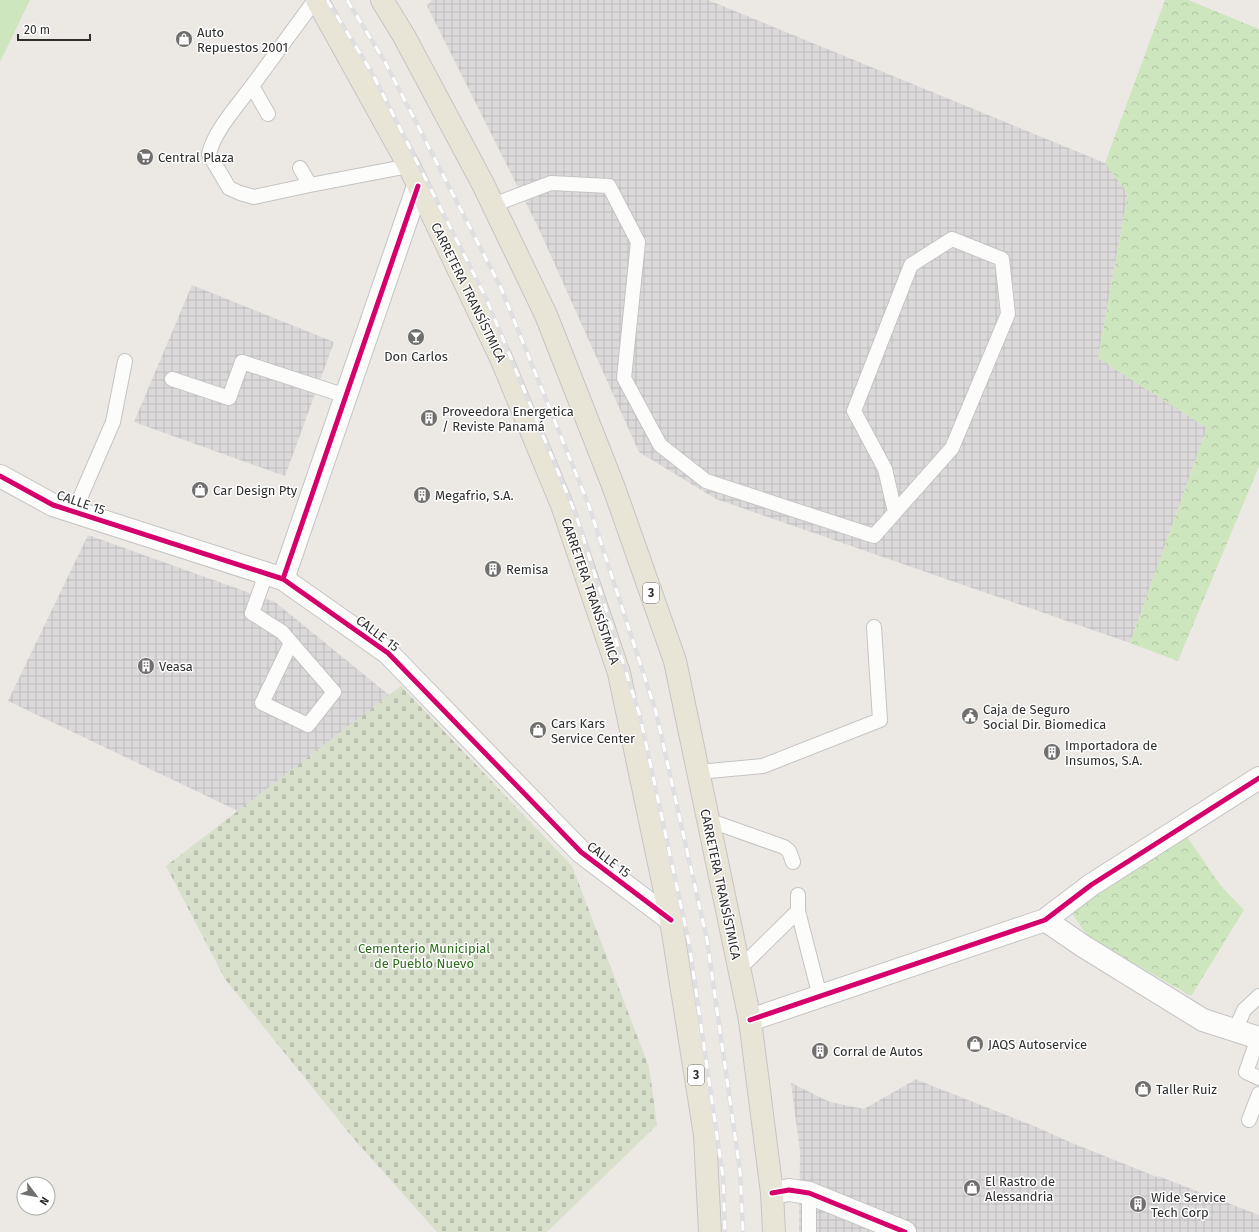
<svg xmlns="http://www.w3.org/2000/svg" width="1259" height="1232" viewBox="0 0 1259 1232" font-family="'Fira Sans',sans-serif">
	<style>
		.industrial { fill: url(#industrial-grid) }
		.forest { fill: url(#forest-crowns) }
		.cemetery { fill: url(#cemetery-stones) }
		.park { fill: #cee6be }
		.lines { fill: none; stroke-linecap: round; stroke-linejoin: round }
		.service-casing { stroke: #c5c4c5; stroke-width: 16 }
		.minor-casing { stroke: #c5c4c5; stroke-width: 24 }
		.primary-casing { stroke: #c6c5c4; stroke-width: 24 }
		.service { stroke: #fcfcfb; stroke-width: 14 }
		.minor { stroke: #fcfcfb; stroke-width: 22 }
		.primary { stroke: #e8e4d6; stroke-width: 22 }
		.rail-casing { stroke: #dfdfe1; stroke-width: 4.5 }
		.rail { stroke: #fff; stroke-width: 3; stroke-dasharray: 9; stroke-linecap: butt }
		.cycleway-casing { stroke: #fff; stroke-width: 8 }
		.cycleway { stroke: #d6006c; stroke-width: 5 }
		.labels { text-anchor: middle; stroke-width: 3; stroke-linejoin: round; paint-order: stroke }
		.shield { fill: #fff; stroke: #6d6d6d; stroke-width: 1 }
		.shield-label { font-size: 12px; font-weight: bold; fill: #2e2e2e }
		.poi-label { font-size: 13px; fill: #2e2e2e; stroke: #fff; text-anchor: start }
		.street-label { font-size: 13px; fill: #2e2e2e; stroke: #fff }
		.park-label { font-size: 13px; fill: #2c6e1b; stroke: #fff }
	</style>
	<defs>
		<pattern id="industrial-grid" width="8" height="8" patternUnits="userSpaceOnUse"><rect width="8" height="8" fill="#dcd9db"/><path d="M0 4h8M4 0v8" fill="none" stroke="#bdbbbc"/></pattern>
		<pattern id="forest-crowns" width="20" height="18" patternUnits="userSpaceOnUse"><rect width="20" height="18" fill="#cee6be"/><path d="M2 6a3 3 0 1 1 6 0M12 15a3 3 0 1 1 6 0" fill="none" stroke="#b1c6a4"/></pattern>
		<pattern id="cemetery-stones" width="16" height="16" patternUnits="userSpaceOnUse"><rect width="16" height="16" fill="#d8e0cc"/><path d="M2 7V4a2 2 0 0 1 4 0v3zM10 15v-3a2 2 0 0 1 4 0v3z" fill="#bac0b0"/></pattern>
	</defs>
	<rect width="100%" height="100%" fill="#ece8e4"/>
	<path class="industrial" d="M432 0H708L1105 163 1128 193 1098 358 1207 428 1130 643 716 499 639 452 538 227 427 6Z
		M192 285 334 342 285 476 134 422Z
		M88 535 275 602 389 695 238 811 8 701Z
		M915 1079 1034 1126 1072 1143 1157 1177 1158 1176 1259 1215V1232H799L800 1151 791 1083 830 1102 864 1109 913 1081Z"/>
	<path class="forest" d="M1165 0H1188L1259 29V466L1178 661 1130 643 1207 428 1098 358 1128 194 1105 163Z
		M1185 834 1221 886 1244 910 1191 996 1088 937 1067 906Z"/>
	<path class="cemetery" d="M401 686 572 866 649 1067 657 1125 547 1232H437L354 1139 225 979 166 866Z"/>
	<path class="park" d="M0 0H30L0 62Z"/>
	<g class="lines">
		<g class="service-casing">
			<path id="service" d="M252 86C238 105 214 131 209 154L229 188 240 193 254 197 310 185
				M268 114 252 86 315 0
				M300 168 310 185 409 166
				M493 205 551 183 609 186 638 242 624 378 660 445 706 481 874 536 952 448 1008 314 1002 259 952 239 911 265 854 411 885 469 895 512
				M172 379 229 398 242 362 346 396
				M74 512 113 422 125 361
				M266 574 252 613 282 632 334 692 308 725 262 703 291 643
				M698 772 763 766 880 720 874 627
				M708 820 784 847 789 851 793 862
				M798 911 820 997
				M739 969 798 911V895
				M1235 1031 1244 1010 1259 996
				M1258 1038 1246 1072 1259 1078
				M1249 1120 1259 1094
				M809 1193V1232"/>
		</g>
		<g class="minor-casing">
			<path id="minor" d="M0 476 53 505 283 579 388 653 581 852 671 920
				M283 579 418 186
				M1045 920 1083 946 1203 1020 1259 1038
				M750 1020 1045 920 1091 885 1259 778
				M772 1193 789 1190 809 1193 905 1232"/>
		</g>
		<g class="primary-casing">
			<path id="primary" d="M317 0 409 166 501 358 562 505 619 673 671 920 705 1135 710 1232
				M382 0 404 36 483 184 546 315 614 488 675 661 750 1020 772 1193 774 1232"/>
		</g>
		<use href="#service" class="service"/>
		<use href="#minor" class="minor"/>
		<use href="#primary" class="primary"/>
		<g class="rail-casing">
			<path id="rail" d="M327 0 371 71 486 298 576 515 640 716 689 943 723 1177 725 1232
				M347 0 385 62 501 288 589 506 656 712 707 940 740 1171 743 1232"/>
		</g>
		<use href="#rail" class="rail"/>
		<g class="cycleway-casing">
			<path id="cycleway" d="M0 476 53 505 283 579 388 653 581 852 671 920
				M283 579 418 186
				M750 1020 1045 920 1091 885 1259 778
				M772 1193 789 1190 809 1193 905 1232"/>
		</g>
		<use href="#cycleway" class="cycleway"/>
	</g>
	<defs>
		<g id="shop-disc" transform="scale(0.9)"><circle r="9.5" fill="#706f6e" stroke="#fff"/><path d="M-5-2.5h2.3a2.7 3.5 0 0 1 5.4 0H5L5.5 6h-11ZM-1.5-2.5h3a1.5 2.3 0 0 0-3 0Z" fill="#fff"/></g>
		<g id="supermarket-disc" transform="scale(0.9)"><circle r="9.5" fill="#706f6e" stroke="#fff"/><path d="M-6-5.5h2.5l.6 2H6L4.5 2H-2.5L-4.4-4H-6ZM-1.5 3.2a1.3 1.3 0 1 0 .1 0ZM3 3.2a1.3 1.3 0 1 0 .1 0Z" fill="#fff"/></g>
		<g id="bar-disc" transform="scale(0.9)"><circle r="9.5" fill="#706f6e" stroke="#fff"/><path d="M-6-5H6L.8 .8V4.5H3.5V6h-7V4.5H-.8V.8Z" fill="#fff"/></g>
		<g id="building-disc" transform="scale(0.9)"><circle r="9.5" fill="#706f6e" stroke="#fff"/><path d="M-4-6H4V6H1V3H-1V6H-4ZM-2.5-4.3h1.7v1.8h-1.7ZM.8-4.3h1.7v1.8H.8ZM-2.5-1h1.7V.8h-1.7ZM.8-1h1.7V.8H.8Z" fill="#fff"/></g>
		<g id="civic-disc" transform="scale(0.9)"><circle r="9.5" fill="#706f6e" stroke="#fff"/><path d="M-.6-6.5H3V-4.5H.6V-3L4-1V1h2V6H-6V1h2V-1L-.6-3ZM-1.2 2.5V6h2.4V2.5Z" fill="#fff"/></g>
	</defs>
	<g fill-rule="evenodd">
		<use href="#shop-disc" x="184" y="39"/>
		<use href="#supermarket-disc" x="145" y="157"/>
		<use href="#bar-disc" x="416" y="337"/>
		<use href="#building-disc" x="429" y="418"/>
		<use href="#shop-disc" x="200" y="490"/>
		<use href="#building-disc" x="422" y="495"/>
		<use href="#building-disc" x="493" y="569"/>
		<use href="#building-disc" x="146" y="666"/>
		<use href="#civic-disc" x="970" y="716"/>
		<use href="#shop-disc" x="538" y="730"/>
		<use href="#building-disc" x="1052" y="752"/>
		<use href="#shop-disc" x="975" y="1044"/>
		<use href="#building-disc" x="820" y="1051"/>
		<use href="#shop-disc" x="1143" y="1089"/>
		<use href="#shop-disc" x="972" y="1188"/>
		<use href="#building-disc" x="1138" y="1204"/>
	</g>
	<g class="labels">
		<g class="shield">
			<rect x="643" y="583" width="16" height="20" rx="3"/>
			<rect x="688" y="1065" width="16" height="20" rx="3"/>
		</g>
		<g class="shield-label">
			<text x="651" y="597">3</text>
			<text x="696" y="1079">3</text>
		</g>
		<g class="poi-label">
			<text x="197" y="37">Auto<tspan x="197" dy="15">Repuestos 2001</tspan></text>
			<text x="158" y="162">Central Plaza</text>
			<text x="416" y="361" text-anchor="middle">Don Carlos</text>
			<text x="442" y="416">Proveedora Energetica<tspan x="442" dy="15">/ Reviste Panamá</tspan></text>
			<text x="213" y="495">Car Design Pty</text>
			<text x="435" y="500">Megafrio, S.A.</text>
			<text x="506" y="574">Remisa</text>
			<text x="159" y="671">Veasa</text>
			<text x="983" y="714">Caja de Seguro<tspan x="983" dy="15">Social Dir. Biomedica</tspan></text>
			<text x="551" y="728">Cars Kars<tspan x="551" dy="15">Service Center</tspan></text>
			<text x="1065" y="750">Importadora de<tspan x="1065" dy="15">Insumos, S.A.</tspan></text>
			<text x="988" y="1049">JAQS Autoservice</text>
			<text x="833" y="1056">Corral de Autos</text>
			<text x="1156" y="1094">Taller Ruiz</text>
			<text x="985" y="1186">El Rastro de<tspan x="985" dy="15">Alessandria</tspan></text>
			<text x="1151" y="1202">Wide Service<tspan x="1151" dy="15">Tech Corp</tspan></text>
		</g>
		<g class="street-label">
			<text transform="translate(469 292) rotate(64)" y="5">CARRETERA TRANSÍSTMICA</text>
			<text transform="translate(81 502) rotate(19)" y="5">CALLE 15</text>
			<text transform="translate(591 591) rotate(71)" y="5">CARRETERA TRANSÍSTMICA</text>
			<text transform="translate(378 633) rotate(37)" y="5">CALLE 15</text>
			<text transform="translate(609 859) rotate(37)" y="5">CALLE 15</text>
			<text transform="translate(721 884) rotate(78)" y="5">CARRETERA TRANSÍSTMICA</text>
		</g>
		<g class="park-label">
			<text x="424" y="953">Cementerio Municipial<tspan x="424" dy="15">de Pueblo Nuevo</tspan></text>
		</g>
	</g>
	<g transform="translate(36 1196) rotate(122)"><circle r="19" fill="#ffffff" stroke="#ababab"/>
	<path d="M0-3L7 15L0 10L-7 15Z" fill="#706f6e"/>
	<text y="-6" font-size="11" font-weight="bold" text-anchor="middle" fill="#2e2e2e">N</text>
	</g>
	<path d="M18 34v6h72v-6" fill="none" stroke="#2e2e2e" stroke-width="2"/>
	<text x="24" y="34" font-size="12" fill="#2e2e2e" stroke="#ffffff" stroke-width="3" paint-order="stroke">20 m</text>
</svg>
